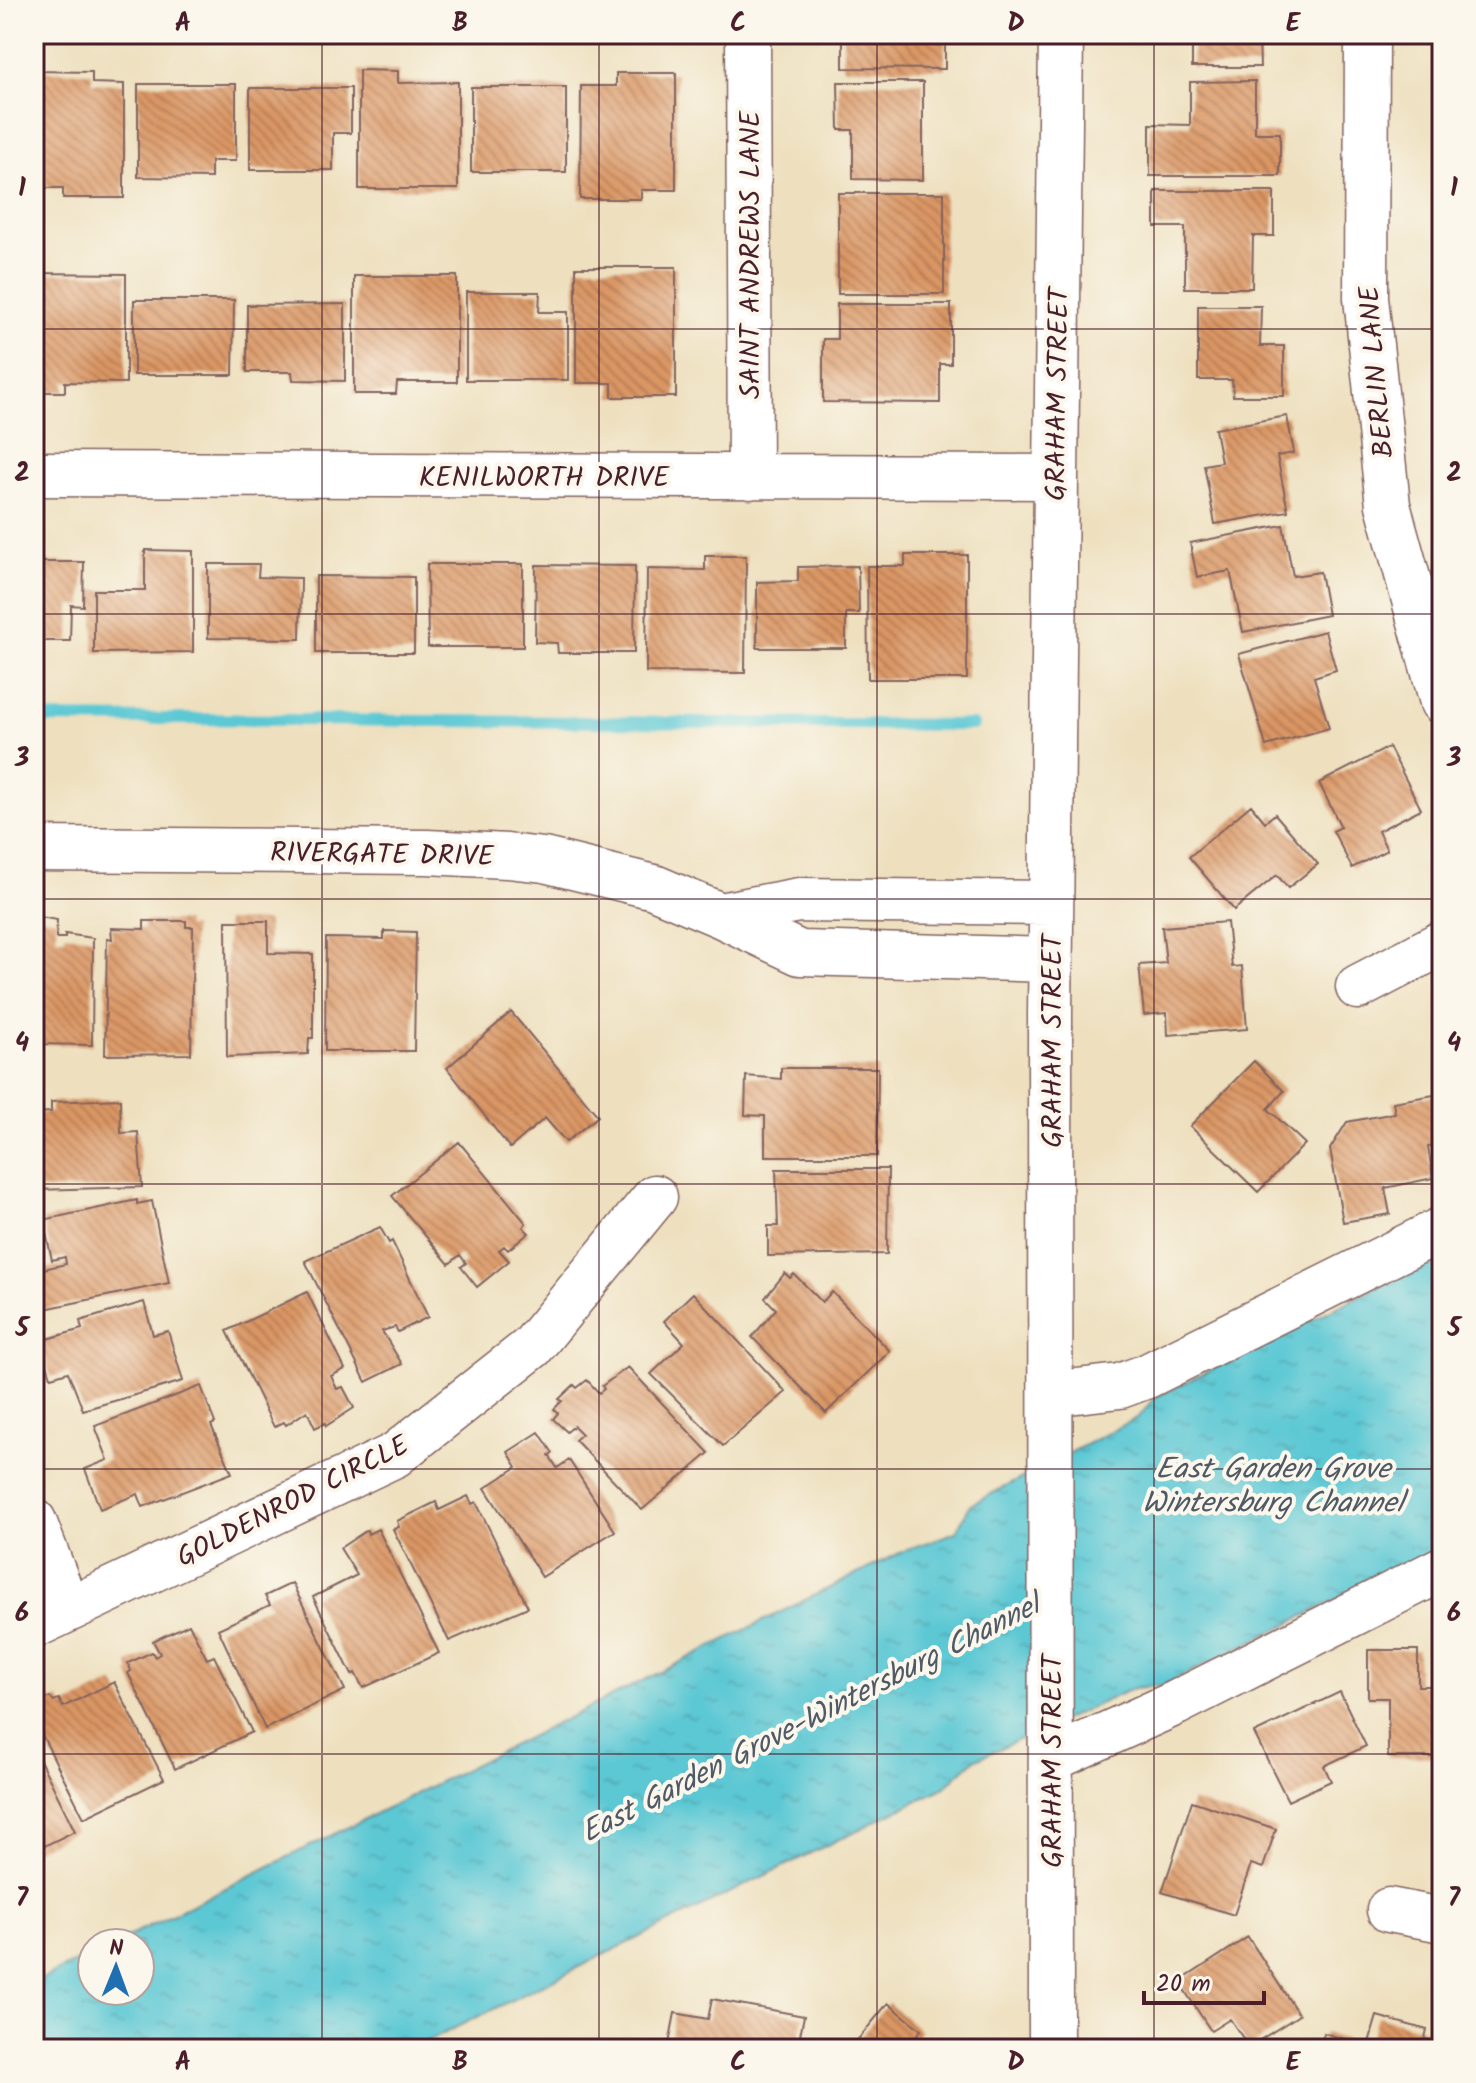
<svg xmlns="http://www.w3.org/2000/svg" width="1476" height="2083" viewBox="0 0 1476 2083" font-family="Kalam,sans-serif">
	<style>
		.water { fill: url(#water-ripples); stroke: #537480; stroke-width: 2 }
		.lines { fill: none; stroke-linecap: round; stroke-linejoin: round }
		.stream { stroke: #5cc8d4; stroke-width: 12 }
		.building { fill: url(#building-back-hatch) }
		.minor-casing { stroke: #83635f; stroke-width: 47 }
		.minor { stroke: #fff; stroke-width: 44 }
		.grid { fill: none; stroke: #4a1f2b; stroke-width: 2; stroke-opacity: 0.55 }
		.labels { text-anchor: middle; stroke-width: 8; stroke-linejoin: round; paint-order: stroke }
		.street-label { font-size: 28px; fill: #4a1f2b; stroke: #fbf7ec }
		.water-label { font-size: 30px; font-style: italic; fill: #505a66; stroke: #fbf7ec }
		.neatline { fill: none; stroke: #4a1f2b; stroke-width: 3 }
		.grid-label { font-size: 26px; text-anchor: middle; font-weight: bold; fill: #4a1f2b }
	</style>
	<defs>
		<pattern id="water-ripples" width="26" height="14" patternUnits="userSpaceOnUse" patternTransform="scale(2)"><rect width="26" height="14" fill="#5cc8d4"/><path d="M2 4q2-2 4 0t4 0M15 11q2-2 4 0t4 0" fill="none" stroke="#52abb6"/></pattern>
		<pattern id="building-back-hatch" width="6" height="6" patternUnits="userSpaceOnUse" patternTransform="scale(2)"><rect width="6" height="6" fill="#da9664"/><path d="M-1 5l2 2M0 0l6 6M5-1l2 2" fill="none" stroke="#b37a53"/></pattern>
	</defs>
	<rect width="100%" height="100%" fill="#fbf7ec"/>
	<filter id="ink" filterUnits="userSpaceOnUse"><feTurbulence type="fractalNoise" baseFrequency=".0125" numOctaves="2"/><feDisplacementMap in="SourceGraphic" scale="16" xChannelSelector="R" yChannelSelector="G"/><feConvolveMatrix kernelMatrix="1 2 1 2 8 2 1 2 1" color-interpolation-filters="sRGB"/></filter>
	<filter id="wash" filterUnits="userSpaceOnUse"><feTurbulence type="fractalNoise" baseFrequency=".006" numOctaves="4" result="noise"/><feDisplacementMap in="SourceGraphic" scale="32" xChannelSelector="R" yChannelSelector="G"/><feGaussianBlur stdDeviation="1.8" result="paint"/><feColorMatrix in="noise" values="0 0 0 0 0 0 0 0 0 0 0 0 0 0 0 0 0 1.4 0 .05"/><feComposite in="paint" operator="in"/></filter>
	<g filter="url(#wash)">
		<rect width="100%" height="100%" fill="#eee0bf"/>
		<path class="water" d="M1442 1255V1548L1164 1685 1134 1688 974 1760 945 1787 412 2049H34V1983L92 1954V1991H140V1943H115L906 1550 956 1532 970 1505 1139 1417 1154 1398Z"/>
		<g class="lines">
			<path class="stream" d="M34 718 973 725"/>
		</g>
		<g id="blocks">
			<path class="building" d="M843 34H945V69L843 68Z
				M1192 34H1259L1260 67H1192Z
				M359 70 398 71V83L458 82V189H359Z
				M34 71 92 72V83L124 84V198H63V188H34Z
				M616 73H676V190H641V199H580L581 86H616Z
				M1255 81V133H1280V176H1150V124L1190 125V82Z
				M838 82H923V180L853 179V130H839Z
				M138 84H236V161H211V178L138 177Z
				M471 87H566V172H471Z
				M250 88H351V133H333V170H250Z
				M1155 191H1274V236H1253L1252 288H1185V227H1155Z
				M838 193H944V294H838Z
				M576 267H676V397H612V383H576Z
				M34 273 126 274V383L65 382V392H34Z
				M354 276H457V382H397L396 394H354Z
				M466 292H540L539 312H568V380H466Z
				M134 300H234L233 375H134Z
				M345 304V381L293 380 292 372H247V305Z
				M837 304H951V364H940V403L823 402V339H837Z
				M1198 306H1261L1260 346H1284V396H1233L1232 380H1198Z
				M1287 416 1294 453 1277 456 1288 511 1215 524 1204 465 1221 462 1215 429Z
				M1283 525 1293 576 1320 572 1328 615 1243 632 1230 571 1197 577 1190 543Z
				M145 550 193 551V652L94 653V590H145Z
				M905 555H967V679H868L867 566H905Z
				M705 556H746L745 673 646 672 647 569 705 570Z
				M34 562H84L83 606 71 605 70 641H34Z
				M208 564H259L258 577 301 578 300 639 208 638Z
				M427 564H523V647H428Z
				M536 565 635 566 634 653H558L557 643 535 642Z
				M858 566 859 613H846V648H757V582L798 581V567Z
				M316 576 414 577V653H316Z
				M1325 631 1336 670 1314 677 1329 728 1266 746 1239 654Z
				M1389 747 1421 809 1378 831 1387 850 1352 868 1333 831 1341 827 1319 783Z
				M1251 805 1265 822 1275 814 1318 864 1288 888 1277 875 1234 910 1189 857Z
				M34 916 57 920 56 938H65V934L93 938 92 1045 34 1044Z
				M144 921H186V927H193L191 1054 105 1055 107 938 112 939 111 928 144 929Z
				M226 921H268V953L313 954V1038H309L308 1054 227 1057Z
				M1227 922 1232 967 1242 966 1247 1029 1168 1035 1167 1013 1144 1015 1139 965 1166 963 1162 927Z
				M384 931 416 932 414 1051H325L326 938 384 939Z
				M511 1012 598 1116 566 1142 545 1118 510 1148 447 1068Z
				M1254 1061 1284 1091 1268 1109 1305 1144 1258 1192 1190 1126Z
				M781 1068H878L877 1156H765V1116L745 1115 746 1076 781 1079Z
				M1440 1094 1442 1144 1428 1147 1433 1178 1385 1188 1390 1214 1343 1222 1330 1149 1347 1122 1395 1113 1393 1102Z
				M120 1099 121 1133 138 1132 142 1187 36 1190 34 1113 51 1112V1102Z
				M459 1142 526 1223 523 1227 529 1233 508 1250 504 1246 499 1250 509 1261 477 1287 461 1267 466 1263 460 1255 449 1264 392 1196Z
				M776 1169H888L887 1254 768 1256V1226H778Z
				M137 1200V1204L152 1201 169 1283 35 1311 34 1271 66 1264 65 1257 52 1260 43 1220Z
				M380 1227 389 1243 392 1241 428 1317 398 1332 395 1327 382 1331 402 1364 366 1382 305 1261Z
				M785 1273 790 1278 794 1274 822 1302 832 1292 890 1351 826 1413 752 1337 776 1309 765 1298Z
				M307 1292 345 1369 331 1376 337 1389 343 1387 354 1408 326 1426 325 1423 315 1428 307 1411 286 1425 284 1422 274 1427 227 1331Z
				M693 1293 786 1392 723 1446 651 1374 684 1343 664 1321Z
				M144 1302 153 1335 168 1331 183 1381 83 1410 68 1372 51 1377 40 1341 82 1329 80 1321Z
				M628 1367 709 1453 642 1510 575 1440 582 1434 574 1426 567 1432 553 1419 558 1413 554 1409 562 1401 559 1399 574 1385 577 1388 587 1380 599 1393 604 1389 602 1386Z
				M201 1386 215 1423 211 1425 232 1473 143 1507 138 1494 100 1509 85 1469 108 1460 95 1426Z
				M539 1432 553 1453 549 1455 557 1468 569 1460 615 1531 542 1577 485 1488 517 1467 508 1452Z
				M468 1496 472 1504 476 1502 528 1607 449 1641 393 1529 399 1527 397 1521 436 1502 439 1510Z
				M378 1529 439 1653 363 1688 355 1673 352 1675 313 1597 357 1575 340 1548 367 1530 368 1534Z
				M292 1583 345 1690 265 1729 218 1629 270 1605 265 1596Z
				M189 1624 207 1659 214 1656 252 1732 175 1769 128 1673 131 1671 128 1663 152 1652 155 1657 160 1654 153 1641Z
				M1368 1650H1418V1686H1442V1757H1388V1698H1368Z
				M114 1682 164 1779 84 1818 34 1719V1710L38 1708 36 1705 50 1697 53 1701 59 1699 63 1707Z
				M1340 1692 1366 1746 1324 1766 1331 1781 1288 1801 1254 1733Z
				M34 1748 75 1831 34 1851Z
				M1192 1801 1276 1829 1263 1868 1251 1864 1234 1915 1162 1892Z
				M1248 1937 1299 2015 1249 2047 1230 2019 1211 2031 1179 1982Z
				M712 1999 804 2016 797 2049H668L675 2013 708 2019Z
				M888 2003 921 2030 915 2038 928 2049H850Z
				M1377 2016 1427 2030 1422 2049H1320L1324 2033 1368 2046Z"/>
		</g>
	</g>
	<g filter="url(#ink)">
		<use href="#blocks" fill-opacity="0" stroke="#83635f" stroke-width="2"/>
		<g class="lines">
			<g class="minor-casing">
				<path id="minor" d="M748 34 750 477
					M1367 34 1366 298 1388 505 1442 702
					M34 474 1055 477
					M34 849 427 852 507 856 544 860 654 887 720 915
					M1051 903 799 900 720 915 800 953 1051 960
					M1358 987 1442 943
					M1051 1394 1120 1386 1147 1376 1442 1229
					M34 1521 68 1610
					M34 1626 395 1455 532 1347 655 1197
					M1052 1759 1176 1703 1442 1569
					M1389 1910 1442 1920
					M1051 2049 1050 1014 1061 34"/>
			</g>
			<use href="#minor" class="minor"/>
		</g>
	</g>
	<path class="grid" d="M322 34V2049M599 34V2049M877 34V2049M1154 34V2049M34 329H1442M34 614H1442M34 899H1442M34 1184H1442M34 1469H1442M34 1754H1442"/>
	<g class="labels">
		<g class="street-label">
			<text transform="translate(749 255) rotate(-90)" y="10">SAINT ANDREWS LANE</text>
			<text transform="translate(1375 372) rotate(-95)" y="10">BERLIN LANE</text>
			<text transform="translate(1056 394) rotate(-89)" y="10">GRAHAM STREET</text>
			<text x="544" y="486">KENILWORTH DRIVE</text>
			<text transform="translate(382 853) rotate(1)" y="10">RIVERGATE DRIVE</text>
			<text transform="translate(1051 1041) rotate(-90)" y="10">GRAHAM STREET</text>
			<text transform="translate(292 1500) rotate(-27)" y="10">GOLDENROD CIRCLE</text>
			<text transform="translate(1051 1761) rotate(-90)" y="10">GRAHAM STREET</text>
		</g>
		<g class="water-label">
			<text x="1273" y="1478">East Garden Grove<tspan x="1273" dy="34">Wintersburg Channel</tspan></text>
			<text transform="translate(810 1718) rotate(-27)" y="10">East Garden Grove-Wintersburg Channel</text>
		</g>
	</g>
	<rect width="1476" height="2083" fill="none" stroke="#fbf7ec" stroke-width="88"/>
	<g transform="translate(116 1967) rotate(1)"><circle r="38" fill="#fbf7ec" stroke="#b4a19f" stroke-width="2"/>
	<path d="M0-6L14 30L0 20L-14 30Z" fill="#1f6fb2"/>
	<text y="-12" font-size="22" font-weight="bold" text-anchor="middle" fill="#4a1f2b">N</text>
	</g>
	<path d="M1144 1991v12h120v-12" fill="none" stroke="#4a1f2b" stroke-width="4"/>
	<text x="1156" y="1991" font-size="24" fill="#4a1f2b" stroke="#fbf7ec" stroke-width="6" paint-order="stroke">20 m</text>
	<rect x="44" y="44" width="1388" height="1995" class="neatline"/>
	<g class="grid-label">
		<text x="183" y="31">A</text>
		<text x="460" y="31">B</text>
		<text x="738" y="31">C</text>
		<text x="1016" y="31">D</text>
		<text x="1293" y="31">E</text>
		<text x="22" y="196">1</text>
		<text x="1454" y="196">1</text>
		<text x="22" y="481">2</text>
		<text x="1454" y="481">2</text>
		<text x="22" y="766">3</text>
		<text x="1454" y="766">3</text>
		<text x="22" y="1051">4</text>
		<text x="1454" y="1051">4</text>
		<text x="22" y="1336">5</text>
		<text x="1454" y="1336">5</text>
		<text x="22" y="1621">6</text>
		<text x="1454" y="1621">6</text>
		<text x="22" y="1906">7</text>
		<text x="1454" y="1906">7</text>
		<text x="183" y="2070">A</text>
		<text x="460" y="2070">B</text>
		<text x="738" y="2070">C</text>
		<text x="1016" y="2070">D</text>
		<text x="1293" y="2070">E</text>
	</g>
</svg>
